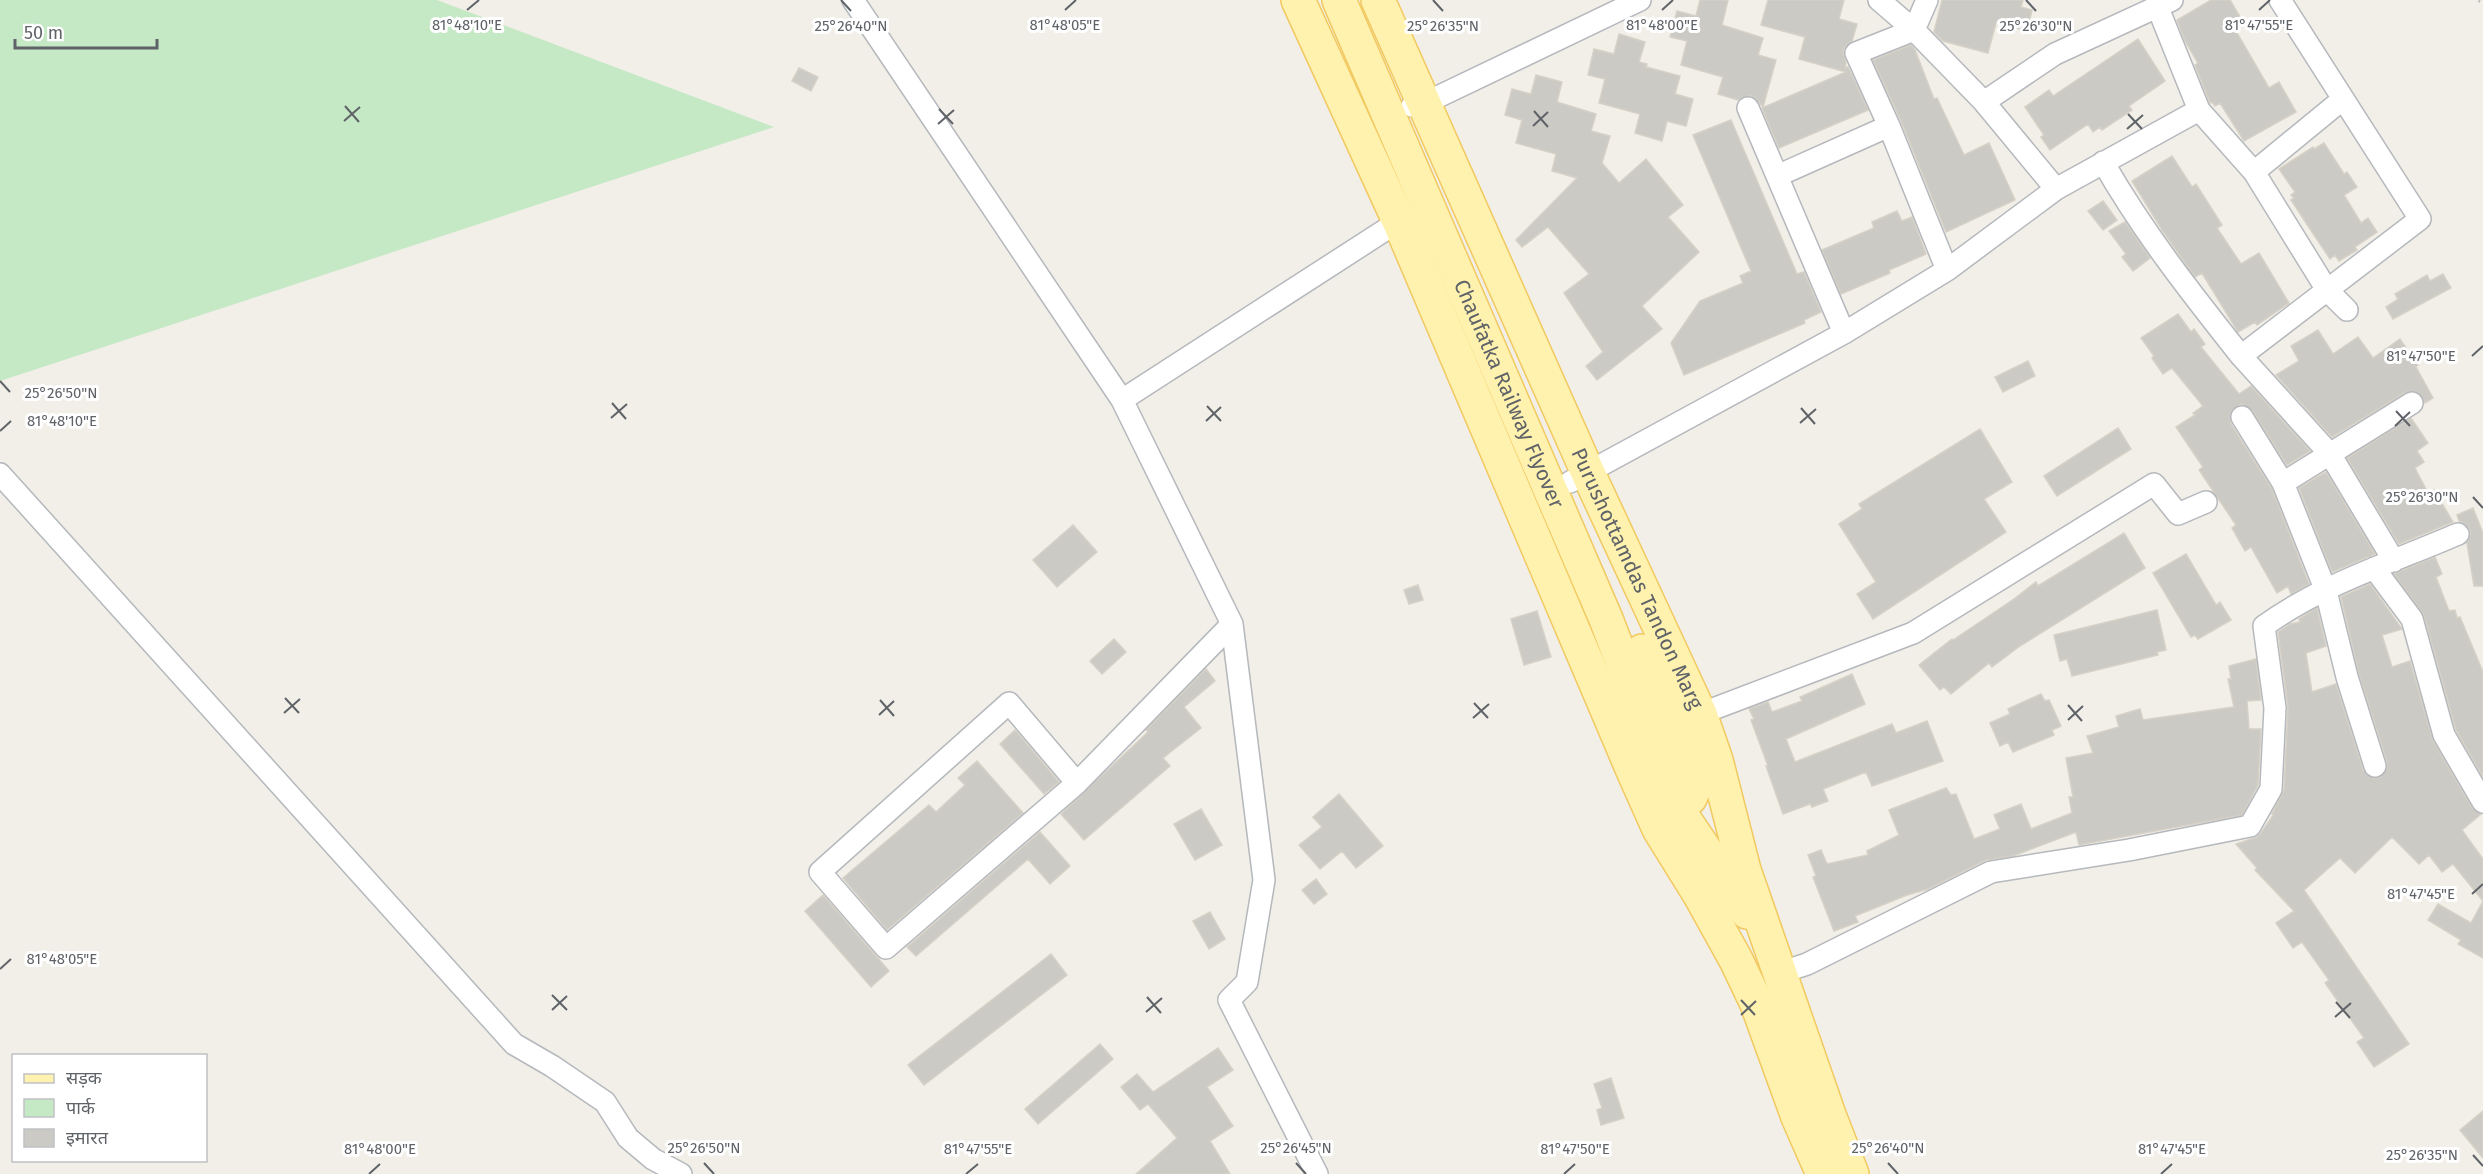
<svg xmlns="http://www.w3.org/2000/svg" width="2483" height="1174" viewBox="0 0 2483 1174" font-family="'Fira Sans','Noto Sans Devanagari',sans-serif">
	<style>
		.green { fill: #c5e8c5 }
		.building { fill: #cccac5; stroke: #d6d1c6; stroke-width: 1.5 }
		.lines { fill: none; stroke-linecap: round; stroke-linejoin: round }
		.minor-casing { stroke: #b5b8bc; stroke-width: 24 }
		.primary-casing { stroke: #f2c960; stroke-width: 36 }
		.minor { stroke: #fff; stroke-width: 21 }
		.primary { stroke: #fff2af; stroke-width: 33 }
		.rail { stroke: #b6b7b8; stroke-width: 4.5; stroke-dasharray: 1.5 8; stroke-linecap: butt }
		.ticks { fill: none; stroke: #5f6368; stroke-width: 2 }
		.labels { text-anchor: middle; stroke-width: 6; stroke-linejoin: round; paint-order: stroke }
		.street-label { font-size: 21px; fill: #5f6368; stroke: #fff }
		.ticks-label { font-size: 15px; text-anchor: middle; fill: #5f6368; stroke: #fff; stroke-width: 6; stroke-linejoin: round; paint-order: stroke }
	</style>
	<rect width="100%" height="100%" fill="#f1efe8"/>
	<path class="green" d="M0 0H437L774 127 0 381Z"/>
	<path class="building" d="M1700 0H1728L1722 25 1763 38 1758 55 1776 60 1763 107 1756 98 1750 95 1738 100 1718 94 1723 77 1681 65 1687 41 1670 37 1677 11 1696 16Z
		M1768 0H1844L1839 19 1857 24 1852 41 1846 45 1843 51 1846 63 1845 68 1848 67 1868 110 1779 148 1762 108 1846 72 1799 59 1805 37 1761 25Z
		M1942 0H2023L2021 7 2032 10 2027 31 1996 23 1988 53 1943 41 1934 32Z
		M2211 0H2230L2242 20 2233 26 2269 88 2279 82 2296 112 2244 141 2220 103 2215 106 2212 102 2210 103 2195 65 2198 63 2185 41 2177 20Z
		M1619 34 1645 42 1639 62 1647 64 1646 67 1680 76 1675 94 1693 99 1686 126 1667 121 1662 141 1635 133 1640 114 1599 103 1605 79 1588 75 1594 49 1614 54Z
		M2138 39 2165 81 2129 106 2132 110 2102 130 2100 127 2093 132 2088 124 2050 150 2041 137 2044 135 2025 107 2049 90 2053 96Z
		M1911 45 1915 50 1934 99 1937 98 1964 155 1989 143 2015 200 1946 232 1901 121 1873 60Z
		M799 68 818 77 811 91 792 81Z
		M1536 75 1562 82 1557 102 1596 114 1591 131 1610 136 1602 163 1619 183 1646 159 1683 205 1668 217 1699 252 1642 306 1662 329 1597 380 1586 366 1603 352 1564 293 1589 274 1548 227 1522 247 1516 240 1577 178 1552 171 1556 154 1516 143 1522 120 1505 115 1512 89 1531 94Z
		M1731 120 1797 274 1804 272 1821 312 1804 320 1805 323 1684 375 1671 343 1700 301 1743 283 1740 276 1751 271 1693 135Z
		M2324 143 2344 174 2347 172 2357 187 2344 195 2361 223 2368 218 2377 232 2355 247 2357 250 2339 261 2335 255 2330 259 2312 232 2291 200 2294 198 2291 195 2295 192 2279 169 2313 147 2314 149Z
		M2172 156 2192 187 2196 184 2222 225 2217 228 2241 264 2259 253 2289 303 2257 325 2255 322 2238 332 2202 273 2195 277 2162 230 2132 181Z
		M2103 201 2117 220 2103 230 2088 211Z
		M1897 211 1902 221 1912 217 1926 254 1889 270 1890 273 1841 294 1822 250 1874 228 1872 222Z
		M2125 222 2150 258 2133 271 2122 257 2126 254 2109 231Z
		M2443 274 2451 288 2393 319 2386 307 2398 299 2395 294 2427 275 2430 281Z
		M2178 314 2191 332 2194 329 2205 344 2201 347 2239 394 2251 386 2310 451 2287 465 2252 410 2241 404 2231 412V424L2272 489 2309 584 2291 594 2288 586 2277 593 2251 547 2245 551 2232 528 2236 525 2199 470 2203 467 2176 427 2195 415 2193 413 2203 406 2172 368 2163 374 2152 358 2154 356 2141 338Z
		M2318 330 2333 354 2358 337 2373 358 2400 339 2418 365 2416 367 2433 398 2425 403 2418 392H2406L2332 437 2276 375 2299 361 2291 346Z
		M2028 361 2035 376 2003 392 1995 377Z
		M2411 418 2428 443 2417 451 2424 462 2415 468 2428 493 2434 490 2453 522 2399 544 2347 458Z
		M2118 428 2131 449 2057 496 2044 476Z
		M1980 429 2012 482 1984 499 2006 532 1873 619 1857 594 1876 582 1839 524 1862 509 1859 504Z
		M2326 472 2375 554 2332 572 2299 488Z
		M2473 508 2483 533V586H2474L2467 543 2470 536V530L2466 524 2459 521 2457 515Z
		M1073 525 1097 552 1057 587 1033 560Z
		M2124 533 2145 568 2020 646 1992 667 1989 663 1951 694 1944 687 1940 690 1919 665 1952 639 1953 640 2014 599 2036 582 2038 586Z
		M2186 554 2216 605 2220 602 2231 620 2198 639 2195 635 2191 637 2153 573Z
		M2435 557 2442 574 2436 577 2449 611 2455 610 2457 618 2460 617 2483 672V777L2456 730 2424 615 2394 574Z
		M2370 584 2402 629 2382 635 2392 667 2410 661 2433 741 2472 808 2481 814 2462 830 2483 859V958L2458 944 2461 940 2428 920 2438 904 2471 923 2483 901 2453 864 2442 872 2429 855 2419 864 2392 837 2355 873 2340 858 2304 890 2409 1044 2374 1067 2357 1042 2364 1038 2325 983 2329 980 2302 942 2293 948 2276 923 2294 911 2255 870 2257 868 2236 844 2257 837 2261 833 2274 814H2272L2284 790 2288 708 2278 632 2290 624 2300 622 2299 619 2317 608 2326 646 2306 653 2312 692 2336 684 2363 770 2373 778H2379L2387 769V762L2359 674 2341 597Z
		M1418 585 1423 600 1409 604 1404 590Z
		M2157 610 2166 650 2157 652 2158 655 2072 676 2067 659 2060 661 2054 635Z
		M1537 611 1551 657 1524 665 1511 619Z
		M1114 639 1126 652 1102 674 1090 661Z
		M2256 659 2261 700 2247 701 2249 729H2261L2258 785 2242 815 2079 845 2076 832 2013 856 1986 860 1928 889 1907 895 1855 916 1858 922 1834 931 1813 877 1816 876 1808 855 1821 850 1827 864 1868 855 1867 851 1899 835 1889 810 1946 788 1951 795 1956 794 1974 839 2000 829 1994 815 2021 804 2031 829 2072 813 2069 797H2073L2066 758 2093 753 2087 736 2119 727 2116 716 2140 709 2143 720 2234 707 2228 679H2231L2229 666Z
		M1206 669 1215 681 1184 707 1201 728 1163 758 1170 766 1084 840 1061 814 1148 732 1146 730Z
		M1852 674 1865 704 1786 739 1795 762 1892 724 1896 733 1927 721 1943 761 1872 786 1866 772 1823 789 1828 801 1812 807 1810 804 1783 814 1766 766H1768L1751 720 1754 719 1749 709 1768 702 1772 712 1802 701 1800 697Z
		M2041 694 2045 701 2049 700 2061 726 2052 730 2054 735 2013 752 2008 742 2000 746 1990 723 2010 714 2008 709Z
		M1015 730 1059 782 1044 794 1000 744Z
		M977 761 1023 813 887 930 843 878 929 805 936 812 965 785 958 778Z
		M1339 794 1383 846 1356 868 1342 851 1320 869 1299 845 1322 827 1313 817Z
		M1201 809 1222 845 1195 860 1174 824Z
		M1040 832 1070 866 1050 884 1028 859 916 956 907 947Z
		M1316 879 1327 894 1314 904 1302 890Z
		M823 895 889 971 871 987 805 911Z
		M1210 912 1225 939 1209 949 1193 921Z
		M1051 954 1067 975 924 1085 908 1065Z
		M1100 1044 1113 1059 1038 1124 1025 1109Z
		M1218 1048 1233 1070 1207 1087 1233 1126 1210 1141 1230 1174H1136L1177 1138 1148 1104 1140 1110 1121 1087 1137 1074 1153 1092Z
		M1611 1078 1624 1118 1601 1125 1597 1110 1602 1108 1594 1084Z
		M2483 1111V1158L2460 1130Z"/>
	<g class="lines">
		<g class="minor-casing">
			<path id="minor" d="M853 0 1122 400 1232 624 1264 880 1247 982 1229 1000 1317 1174
				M1879 0 1914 30 1856 53 1889 126 1947 270
				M1927 0 1914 30 1984 102 2056 189
				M2158 8 2199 110 2254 172 2327 290 2347 310
				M1984 102 2055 54 2172 0
				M1412 106 1423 104 1640 0
				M1748 108 1844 333
				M2103 162C2143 232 2191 293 2241 356L2420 219 2280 0
				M2254 172 2343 99
				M1777 176 1889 126
				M2241 356 2330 454 2394 561
				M1122 400 1399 221
				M2242 417 2283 483 2326 591 2347 677 2375 766
				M0 474 514 1044 552 1066 605 1102 628 1138 653 1159 681 1174
				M1570 482 1844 333 1947 270 2056 189 2199 110
				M2283 483 2412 403
				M2374 568 2412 619 2444 735 2483 802
				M1700 714 1913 633 2154 484 2178 514 2206 502
				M1077 783 1009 703 820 872 886 948 1077 783 1232 624
				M1780 973 1807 964 1991 872 2129 850 2250 826 2271 789 2275 708 2264 626C2322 584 2393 562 2458 534"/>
		</g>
		<g class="primary-casing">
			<g id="primary">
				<path d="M1298 0 1399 221 1634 773 1659 829 1700 895 1736 960 1757 1004 1798 1117 1823 1174"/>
				<path id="s1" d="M1339 0 1606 619 1635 695 1666 792 1680 824"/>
				<path id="s2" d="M1378 0 1588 473 1700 714 1716 760 1744 870 1829 1115 1852 1174"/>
				<path d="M1642 651 1695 787 1690 798 1676 802 1666 792"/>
				<path d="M1672 801 1747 912"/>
			</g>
		</g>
		<use href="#minor" class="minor"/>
		<use href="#primary" class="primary"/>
		<path class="rail" d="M2479 0 2483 2"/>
	</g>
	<path class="ticks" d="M841 0 851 11M1433 0 1443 11M2026 0 2036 11M467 10 479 0M1065 10 1076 0M1662 10 1673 0M2259 10 2270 0M345 106 359 122M939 109 953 124M1534 111 1548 127M2128 114 2142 129M344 121 360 107M938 124 954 110M1533 126 1548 112M2127 129 2143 115M2472 356 2483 346M0 381 10 392M612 403 626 419M1207 406 1221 421M1801 408 1815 424M2396 411 2410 426M611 418 627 404M1206 421 1221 407M1800 423 1816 409M2395 426 2410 412M0 431 11 421M2473 497 2483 508M285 698 299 713M880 700 894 716M1474 703 1488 718M2068 705 2082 721M284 713 300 699M879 715 894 701M1473 718 1489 704M2068 720 2083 706M2472 894 2483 884M0 969 11 959M552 995 567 1010M1147 997 1161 1013M1741 1000 1755 1015M2336 1002 2350 1018M552 1010 567 996M1146 1012 1162 998M1741 1015 1756 1001M2335 1017 2351 1003M2473 1155 2483 1166M704 1163 714 1174M1296 1163 1306 1174M1888 1163 1898 1174M369 1174 380 1164M966 1174 978 1164M1564 1174 1575 1164M2161 1174 2172 1164"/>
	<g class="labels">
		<g class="street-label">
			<text dy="7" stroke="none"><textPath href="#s1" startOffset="429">Chaufatka Railway Flyover</textPath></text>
			<text dy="7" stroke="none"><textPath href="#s2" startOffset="634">Purushottamdas Tandon Marg</textPath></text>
		</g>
	</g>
	<g class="ticks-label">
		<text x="1065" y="30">81°48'05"E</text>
		<text x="1662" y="30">81°48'00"E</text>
		<text x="467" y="30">81°48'10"E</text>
		<text x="2259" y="30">81°47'55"E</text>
		<text x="1443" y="31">25°26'35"N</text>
		<text x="851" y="31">25°26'40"N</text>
		<text x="2036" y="31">25°26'30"N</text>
		<text x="2421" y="361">81°47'50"E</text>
		<text x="61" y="398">25°26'50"N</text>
		<text x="62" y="426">81°48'10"E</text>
		<text x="2422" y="502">25°26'30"N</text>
		<text x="2421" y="899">81°47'45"E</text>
		<text x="62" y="964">81°48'05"E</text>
		<text x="704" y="1153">25°26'50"N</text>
		<text x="1296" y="1153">25°26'45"N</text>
		<text x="1888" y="1153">25°26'40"N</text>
		<text x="380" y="1154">81°48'00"E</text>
		<text x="978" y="1154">81°47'55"E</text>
		<text x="1575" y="1154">81°47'50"E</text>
		<text x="2172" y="1154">81°47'45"E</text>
		<text x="2422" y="1160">25°26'35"N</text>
	</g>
	<rect x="12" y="1054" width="195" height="108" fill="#ffffff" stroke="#bfc1c3" stroke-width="1.5"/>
	<rect x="24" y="1074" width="30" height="9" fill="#fff2af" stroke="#bfc1c3" stroke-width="1.5"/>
	<text x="66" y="1084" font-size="18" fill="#5f6368">सड़क</text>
	<rect x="24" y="1099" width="30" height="18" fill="#c5e8c5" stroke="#bfc1c3" stroke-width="1.5"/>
	<text x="66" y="1114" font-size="18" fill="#5f6368">पार्क</text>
	<rect x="24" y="1129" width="30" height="18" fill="#cccac5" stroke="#bfc1c3" stroke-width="1.5"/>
	<text x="66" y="1144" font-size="18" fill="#5f6368">इमारत</text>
	<path d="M15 39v9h142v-9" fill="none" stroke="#5f6368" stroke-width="3"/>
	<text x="24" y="39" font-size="18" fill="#5f6368" stroke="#ffffff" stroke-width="4.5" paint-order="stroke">50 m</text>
</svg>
